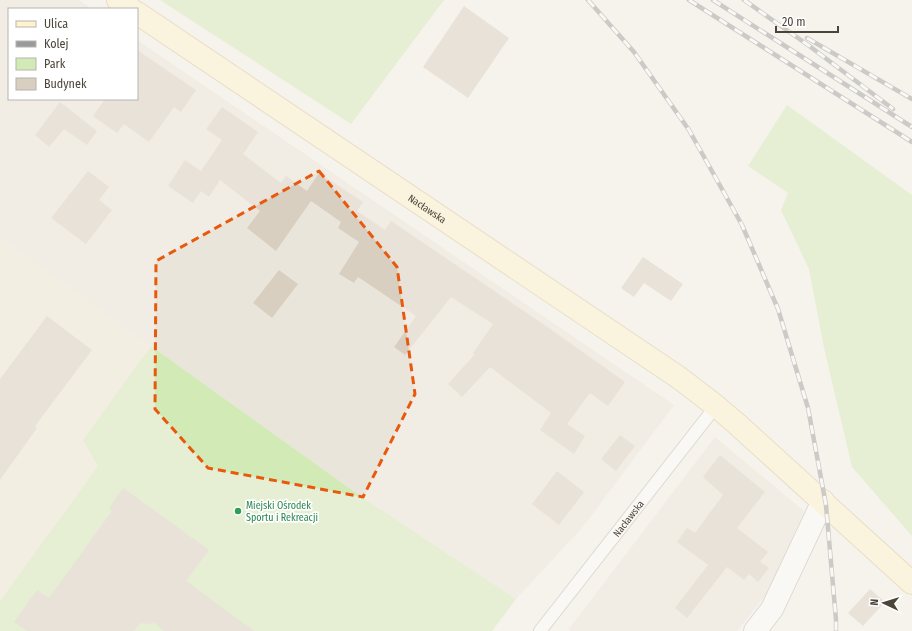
<svg xmlns="http://www.w3.org/2000/svg" width="912" height="631" viewBox="0 0 912 631" font-family="'Fira Sans Condensed',sans-serif">
	<style>
		.residential { fill: #eae5da }
		.education { fill: #efe8d6 }
		.green { fill: #d2eab5 }
		.building { fill: #d8cfc1 }
		.lines { fill: none; stroke-linecap: round; stroke-linejoin: round }
		.lane-casing { stroke: #c2bbae; stroke-width: 14 }
		.street-casing { stroke: #c2bbae; stroke-width: 24 }
		.secondary-casing { stroke: #d6c79b; stroke-width: 24 }
		.lane { stroke: #fff; stroke-width: 12 }
		.street { stroke: #fff; stroke-width: 22 }
		.secondary { stroke: #fff3cd; stroke-width: 22 }
		.rail-casing { stroke: #9a9a9a; stroke-width: 4.5 }
		.rail { stroke: #fff; stroke-width: 3; stroke-dasharray: 9; stroke-linecap: butt }
		.marked { fill: none; stroke: #e8590c; stroke-width: 3; stroke-dasharray: 8 5; stroke-linejoin: round }
		.leisure-dot { fill: #2e9e5b; stroke: #fff; stroke-width: 1.5 }
		.labels { text-anchor: middle; stroke-width: 3.5; stroke-linejoin: round; paint-order: stroke }
		.street-label { font-size: 10px; fill: #4b4439; stroke: #fff }
		.leisure-label { font-size: 10px; fill: #27864d; stroke: #fff; text-anchor: start }
	</style>
	<rect width="100%" height="100%" fill="#f6f3ec"/>
	<path class="residential" d="M0 0H79L92 9H9V99H137V40L674 405 582 528 516 599 359 495 0 238Z
		M715 437 804 511 767 593 737 631H571L569 629Z"/>
	<path class="education" d="M0 238 151 346 106 408 98 466 0 601Z"/>
	<path class="green" d="M160 0H444L351 124Z
		M787 105 912 195V536L852 467 824 348 809 269 781 210 788 193 748 166Z
		M151 346 359 495 516 599 492 631H0V601L98 466 83 440Z"/>
	<path class="building" d="M464 6 509 38 468 98 423 67Z
		M137 50 196 90 181 112 174 107 149 142 124 124 117 133 93 116 105 99H137Z
		M60 102 97 131 87 145 64 129 49 147 35 135Z
		M222 107 258 132 243 154 281 183 286 176 307 191 319 173 363 202 357 211 385 230 391 221 546 326 625 382 608 406 590 393 567 424 585 436 574 454 540 430 551 413 490 367 462 397 448 384 475 354 473 353 493 324 451 297 405 355 394 347 416 316 358 277 354 283 339 274 359 242 338 228 341 222 311 201 276 251 247 228 260 211 220 180 209 197 201 191 193 203 168 186 185 160 201 171 222 140 206 129Z
		M88 171 109 187 99 200 112 210 86 244 51 218Z
		M643 257 683 284 671 301 644 283 634 297 621 288Z
		M279 270 298 284 272 318 253 303Z
		M47 316 92 350 35 426 37 428 0 480V379Z
		M620 435 635 446 616 471 601 459Z
		M720 455 765 492 737 528 768 552 760 562 769 568 758 582 749 574 744 580 727 567 687 618 675 608 708 565 677 542 687 528 695 533 723 495 703 477Z
		M557 471 584 492 559 525 532 504Z
		M123 488 209 550 186 581 254 631H164L154 623 149 624 140 623 134 631H27L14 622 37 590 49 598 112 511 109 508Z
		M870 589 885 602 863 626 848 613Z"/>
	<g class="lines">
		<g class="lane-casing">
			<g id="lane">
				<path id="s1" d="M540 631 716 406"/>
			</g>
		</g>
		<g class="street-casing">
			<path id="street" d="M755 631 772 609 823 501"/>
		</g>
		<g class="secondary-casing">
			<g id="secondary">
				<path d="M118 0 131 9"/>
				<path id="s2" d="M137 13 678 377 716 406 737 424 912 583"/>
			</g>
		</g>
		<use href="#lane" class="lane"/>
		<use href="#street" class="street"/>
		<use href="#secondary" class="secondary"/>
		<g class="rail-casing">
			<path id="rail" d="M588 0 634 52 689 130 742 225 778 309 808 408 826 505 836 620V631
				M689 0 912 142
				M713 0 912 127
				M744 0 808 45 893 109
				M807 38 912 99"/>
		</g>
		<use href="#rail" class="rail"/>
	</g>
	<path d="M0 0H912V631H0ZM319 171 397 267 415 394 363 497 208 468 155 409 156 261Z" fill="#f6f3ec" fill-opacity=".55" fill-rule="evenodd"/>
	<path class="marked" d="M319 171 397 267 415 394 363 497 208 468 155 409 156 261Z"/>
	<circle class="leisure-dot" cx="238" cy="511" r="4"/>
	<g class="labels">
		<g class="street-label">
			<text dy="4" stroke="none"><textPath href="#s2" startOffset="350">Nacławska</textPath></text>
			<text dy="4" stroke="none"><textPath href="#s1" startOffset="143">Nacławska</textPath></text>
		</g>
		<g class="leisure-label">
			<text x="246" y="509">Miejski Ośrodek<tspan x="246" dy="12">Sportu i Rekreacji</tspan></text>
		</g>
	</g>
	<rect x="8" y="8" width="130" height="92" fill="#ffffff" stroke="#b7b4b0"/>
	<rect x="16" y="21" width="20" height="6" fill="#fff3cd" stroke="#b7b4b0"/>
	<text x="44" y="28" font-size="12" fill="#4b4439">Ulica</text>
	<rect x="16" y="41" width="20" height="6" fill="#9a9a9a" stroke="#b7b4b0"/>
	<text x="44" y="48" font-size="12" fill="#4b4439">Kolej</text>
	<rect x="16" y="58" width="20" height="12" fill="#d2eab5" stroke="#b7b4b0"/>
	<text x="44" y="68" font-size="12" fill="#4b4439">Park</text>
	<rect x="16" y="78" width="20" height="12" fill="#d8cfc1" stroke="#b7b4b0"/>
	<text x="44" y="88" font-size="12" fill="#4b4439">Budynek</text>
	<g transform="translate(884 603) rotate(274)" stroke="#ffffff" stroke-width="3" paint-order="stroke">
	<path d="M0-3L7 15L0 10L-7 15Z" fill="#4b4439"/>
	<text y="-6" font-size="11" font-weight="bold" text-anchor="middle" fill="#4b4439">N</text>
	</g>
	<path d="M776 26v6h62v-6" fill="none" stroke="#4b4439" stroke-width="2"/>
	<text x="782" y="26" font-size="12" fill="#4b4439" stroke="#ffffff" stroke-width="3" paint-order="stroke">20 m</text>
</svg>
